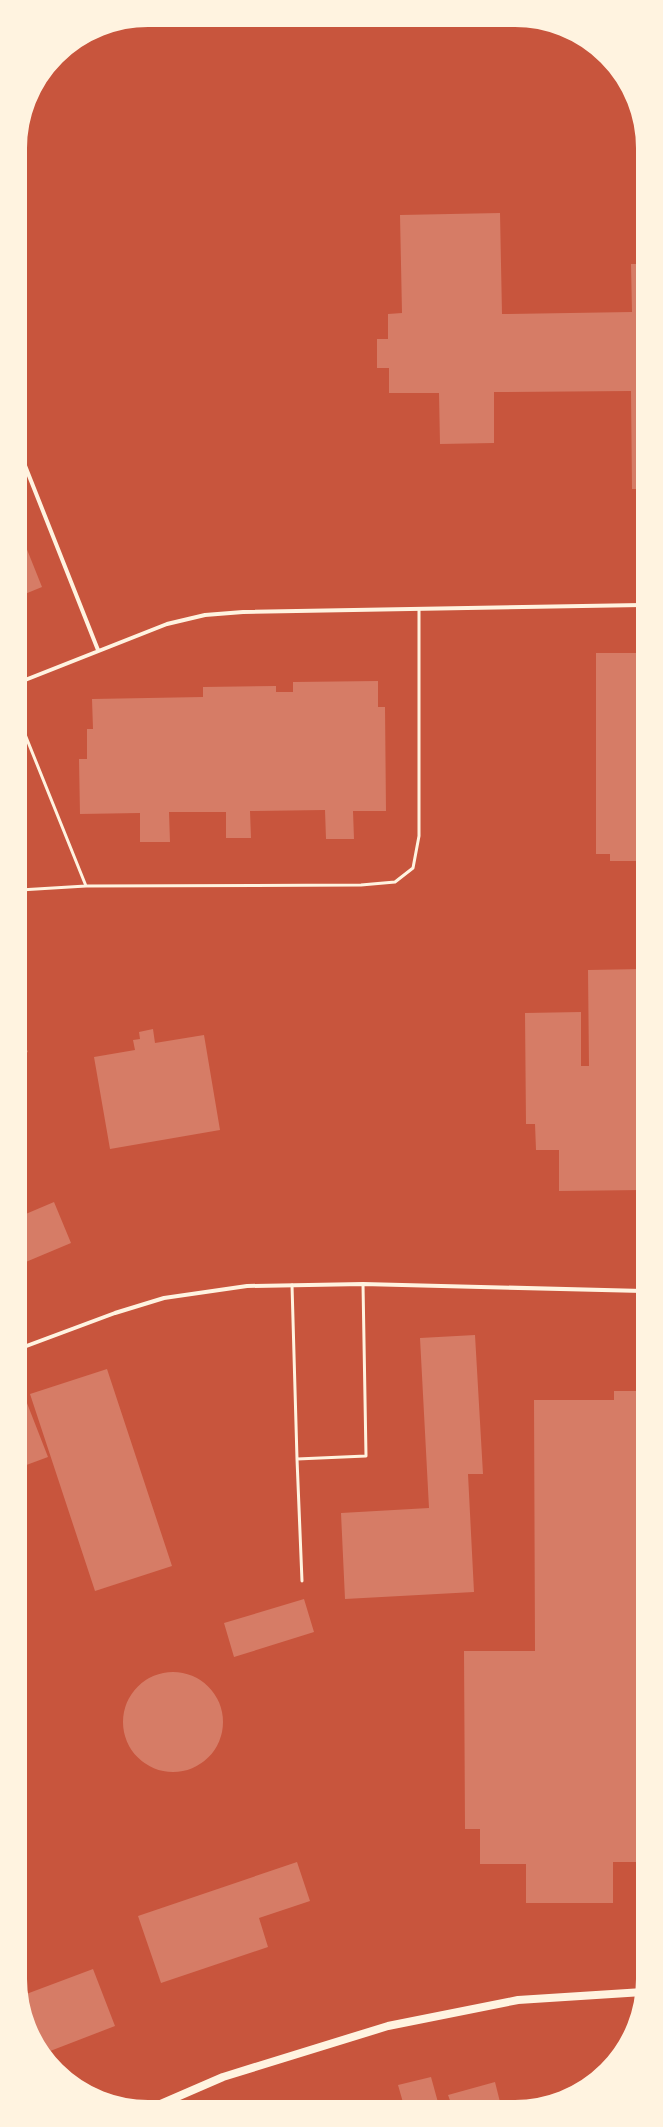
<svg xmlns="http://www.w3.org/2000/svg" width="663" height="2127" viewBox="0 0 663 2127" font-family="Montserrat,sans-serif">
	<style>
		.building { fill: #d67c66 }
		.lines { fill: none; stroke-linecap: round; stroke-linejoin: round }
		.service { stroke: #fff3e0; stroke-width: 3 }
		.minor { stroke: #fff3e0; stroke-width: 4 }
		.secondary { stroke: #fff3e0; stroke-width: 8 }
		.rim { fill: none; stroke: #fff3e0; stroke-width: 2 }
	</style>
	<rect width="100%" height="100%" fill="#c8553d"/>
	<path class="building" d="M500 213 502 314 632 312 631 264H642V489H632L631 391 494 392V443L440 444 439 393H389V368H377V339H388V314L402 313 400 215Z
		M20 532 42 587 20 596Z
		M596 653H642V861H610V854H596Z
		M378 681V707H385L386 811H353L354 839H326L325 810 250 811 251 838H226V812H169L170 842H140V813L80 814 79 759H87V729H93L92 699 203 697V687L276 686V692H293V682Z
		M643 969V1190L559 1191V1150H536L535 1124H526L525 1013 581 1012V1066H589L588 970Z
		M153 1029 155 1043 204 1035 220 1130 110 1149 94 1057 135 1050 133 1040 140 1039 139 1032Z
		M20 1033 28 1052 20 1055Z
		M54 1202 71 1243 21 1264V1216Z
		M475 1335 483 1474H468L474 1592 345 1599 341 1513 429 1508 420 1338Z
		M107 1369 172 1566 95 1591 30 1394Z
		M614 1391H643L644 1862H613V1903H526V1864H480V1829H465L464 1651H535L534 1400H614Z
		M25 1398 48 1457 21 1467V1399Z
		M304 1599 314 1632 234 1657 224 1623Z
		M123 1722a50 50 0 1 1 100 0a50 50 0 1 1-100 0Z
		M297 1862 310 1901 259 1918 268 1947 161 1983 138 1916Z
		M93 1969 115 2026 45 2053 32 2036 21 2004V1996Z
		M431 2077 439 2106H404L398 2085Z
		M495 2082 501 2106H452L448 2095Z"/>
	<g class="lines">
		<path class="service" d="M20 722 86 886 361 885 395 882 413 868 419 836V609
			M20 890 86 886
			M292 1285 297 1459 366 1456 363 1284
			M297 1459 302 1581"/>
		<path class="minor" d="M20 453 98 650
			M20 682 167 624 205 615 243 612 642 605
			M21 1348 115 1313 164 1298 247 1286 363 1284 643 1291"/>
		<path class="secondary" d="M156 2106 223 2077 388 2026 518 2000 643 1992"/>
	</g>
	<path d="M0 0H663V2127H0ZM148 26H515A122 122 0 0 1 637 148V1979A122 122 0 0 1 515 2101H148A122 122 0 0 1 26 1979V148A122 122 0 0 1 148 26Z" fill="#fff3e0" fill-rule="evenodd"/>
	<path class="rim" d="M148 26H515A122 122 0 0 1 637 148V1979A122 122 0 0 1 515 2101H148A122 122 0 0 1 26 1979V148A122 122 0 0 1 148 26Z"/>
</svg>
